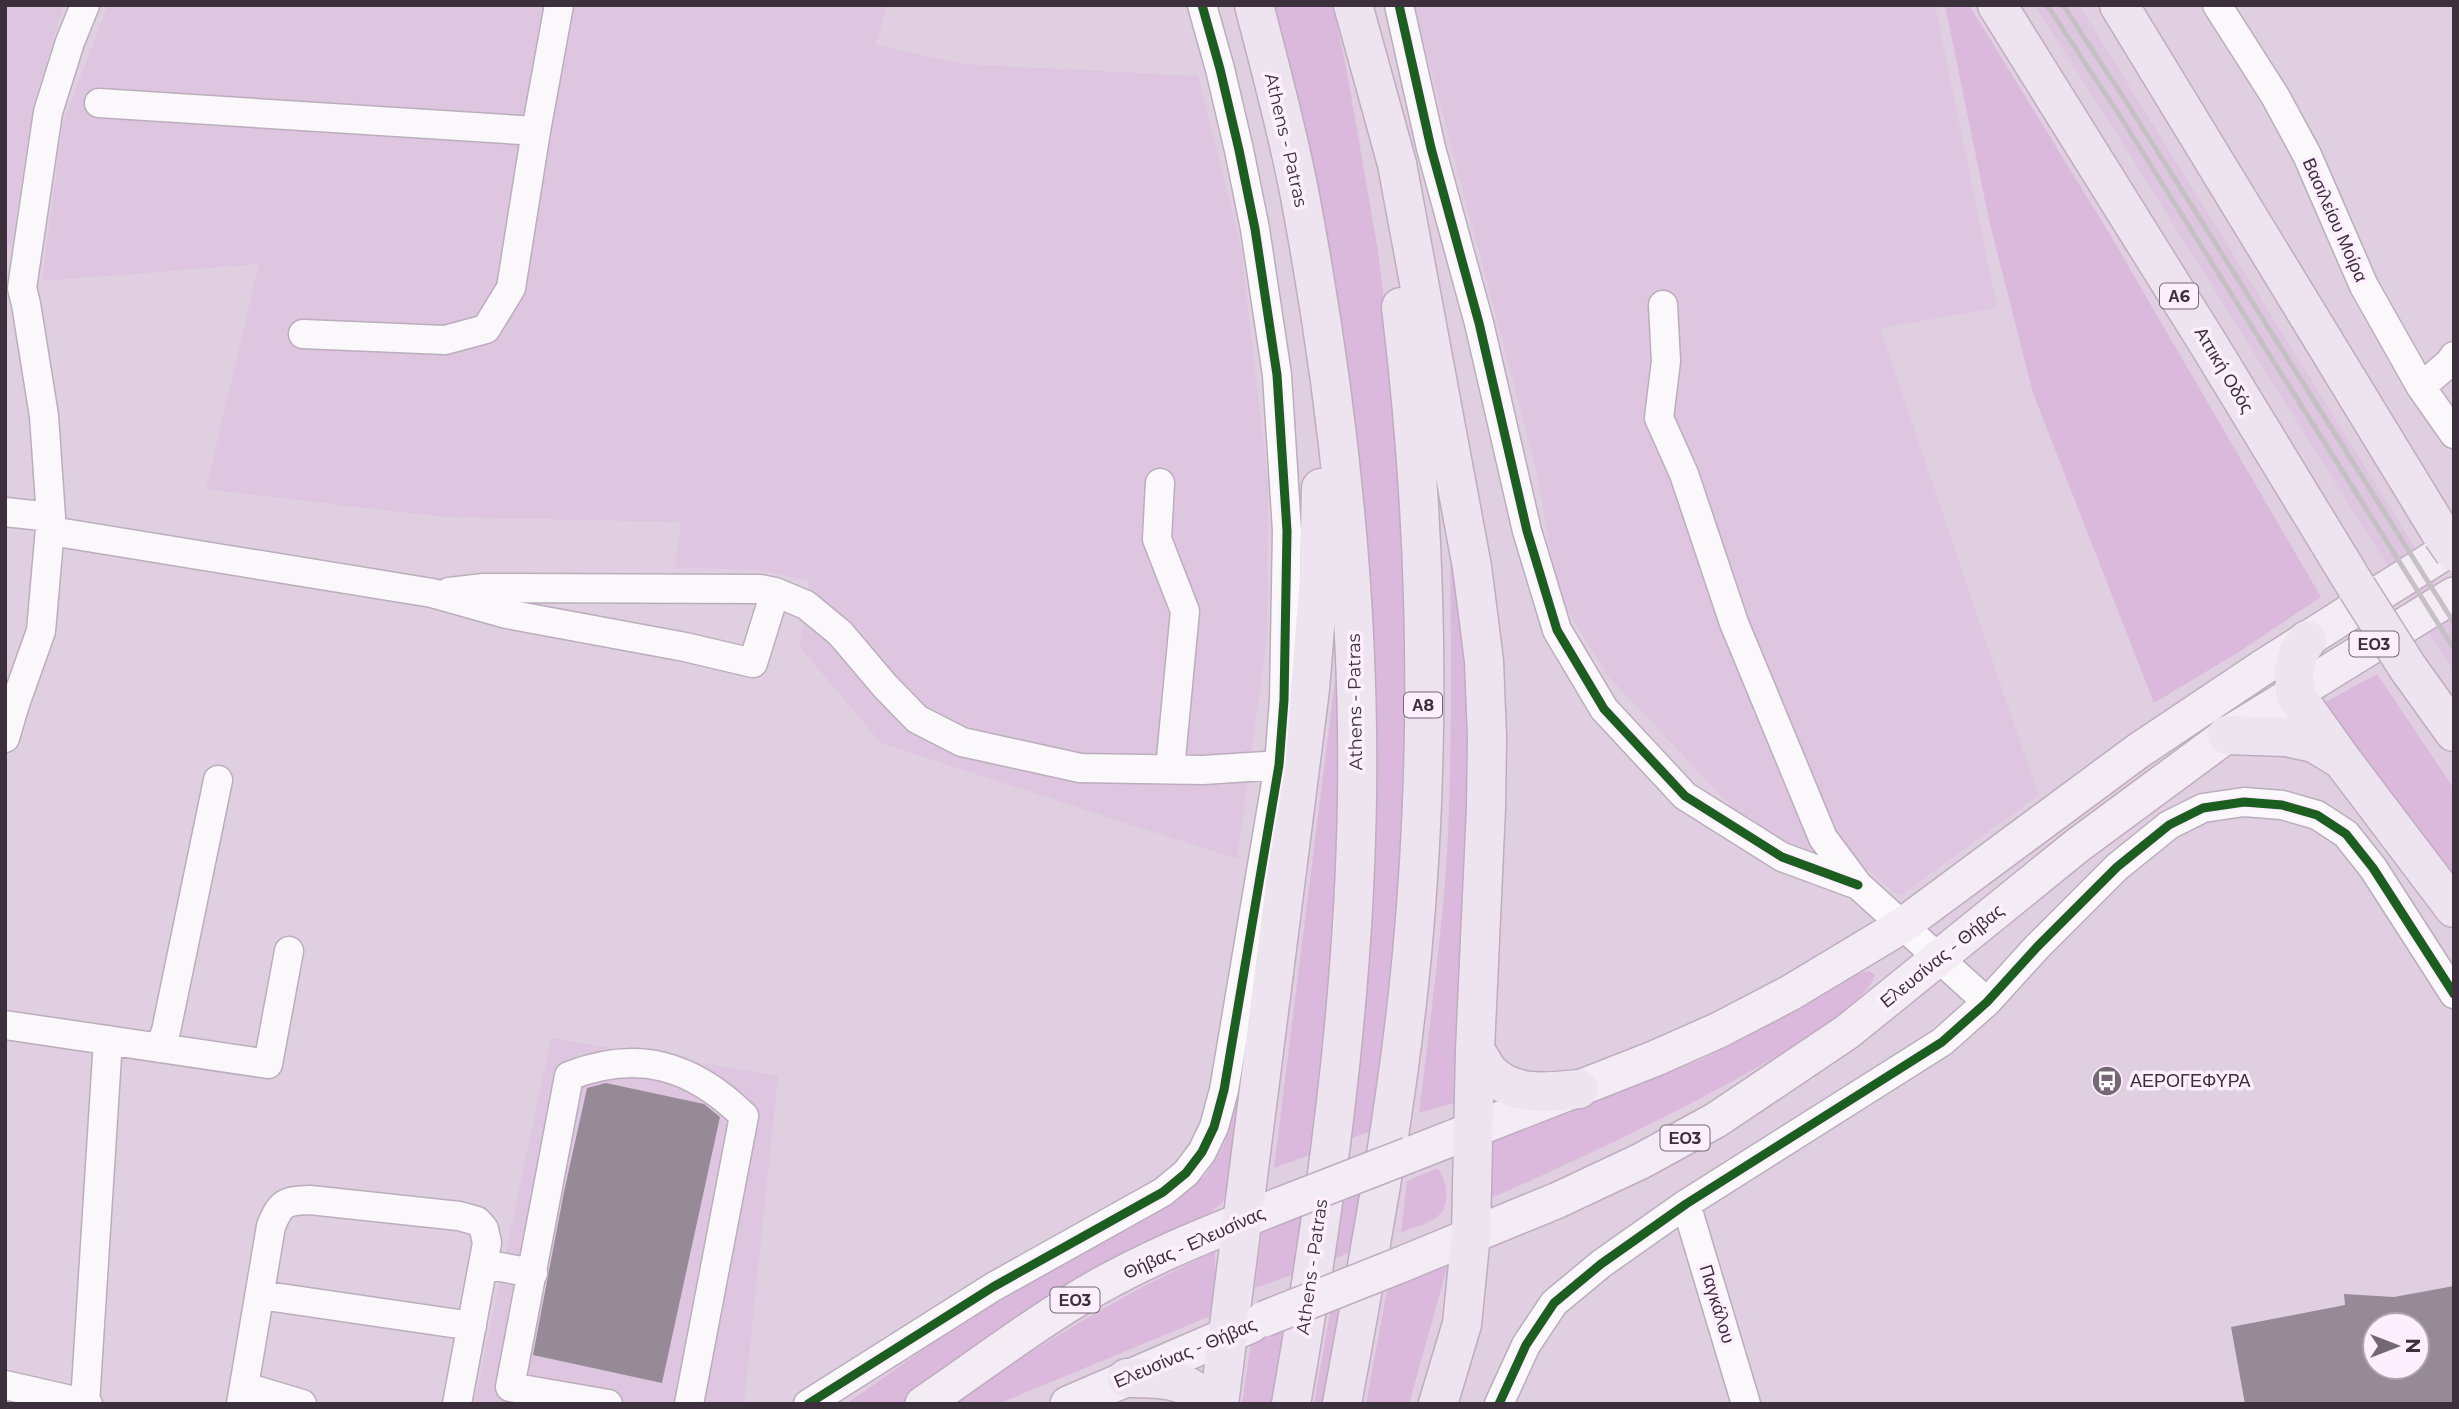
<svg xmlns="http://www.w3.org/2000/svg" width="2459" height="1409" viewBox="0 0 2459 1409" font-family="Montserrat,sans-serif">
	<style>
		.built { fill: #dec5e0 }
		.green { fill: #dbb9dc }
		.building { fill: #968a96; fill-rule: evenodd }
		.lines { fill: none; stroke-linecap: round; stroke-linejoin: round }
		.minor-casing { stroke: #bbaebc; stroke-width: 31 }
		.major-casing { stroke: #beadbf; stroke-width: 38 }
		.highway-casing { stroke: #beadbf; stroke-width: 41 }
		.minor { stroke: #faf8fa; stroke-width: 28 }
		.major { stroke: #f3ecf4; stroke-width: 35 }
		.highway { stroke: #eee4ef; stroke-width: 38 }
		.rail { stroke: #c4c0c4; stroke-width: 5 }
		.major-bridge-casing { stroke: #beadbf; stroke-width: 38; stroke-linecap: butt }
		.highway-bridge-casing { stroke: #beadbf; stroke-width: 41; stroke-linecap: butt }
		.major-bridge { stroke: #f3ecf4; stroke-width: 35 }
		.highway-bridge { stroke: #eee4ef; stroke-width: 38 }
		.cycleway-casing { stroke: #fdeffe; stroke-width: 13 }
		.cycleway { stroke: #1b5e20; stroke-width: 9 }
		.labels { text-anchor: middle; stroke-width: 7; stroke-linejoin: round; paint-order: stroke }
		.shield { fill: #fdeffe; stroke: #756976; stroke-width: 2 }
		.shield-label { font-size: 16px; font-weight: bold; fill: #3b303b }
		.street-label { font-size: 18px; fill: #3b303b; stroke: #fdeffe }
		.poi-label { font-size: 18px; fill: #3b303b; stroke: #fdeffe; text-anchor: start }
	</style>
	<rect width="100%" height="100%" fill="#dfcfe0"/>
	<path class="built" d="M5 5H64L33 106 11 248 5 239Z
		M108 5H887L876 45 963 64 1198 76 1241 247 1268 482 1267 636 1237 859 881 743 800 647 809 580 753 570 675 567 681 522 444 517 206 489 259 264 42 281 63 122Z
		M1414 5H1935L1997 308 1880 328 2038 795 1899 896 1846 852H1808L1751 827 1607 675 1557 593 1538 476Z
		M2034 5H2079L2454 611V672L2108 120Z
		M551 1038 778 1076 744 1404H474Z"/>
	<path class="green" d="M1271 5H1333L1348 78 1378 251 1389 342 1408 606 1402 877 1374 1130 1347 1140 1370 875Z
		M1945 5H1969L2106 228 2321 597 2242 650 2154 703 2033 393 1989 220Z
		M1450 544 1475 663 1461 1101 1419 1113C1430 1021 1443 929 1448 837 1452 739 1451 642 1450 544Z
		M2377 674 2454 789V876L2322 704Z
		M1335 680 1341 681 1342 688 1334 938 1315 1153 1274 1168Z
		M1273 888 1231 1187 1222 1203 1210 1213 1150 1241 904 1404H846L937 1340 998 1292 1177 1199 1206 1175 1224 1145Z
		M1868 971 1875 974C1863 1031 1554 1171 1491 1198L1490 1143 1703 1059 1814 999 1855 974Z
		M1438 1168C1446 1181 1452 1204 1438 1216 1429 1224 1412 1228 1401 1232L1407 1181Z
		M1364 1190 1354 1251 1330 1260 1339 1200Z
		M1310 1212 1300 1272 1255 1288 1262 1231Z
		M1215 1252V1314L998 1404H951C1036 1348 1122 1293 1215 1252Z
		M1451 1253 1409 1404H1366L1388 1285Z
		M1340 1303 1322 1404H1314L1331 1307Z
		M1292 1322 1276 1404H1242L1252 1337Z"/>
	<path class="building" d="M606 1083 704 1104 720 1117 662 1383 533 1355 564 1192 587 1088Z
		M2454 1286V1404H2245L2231 1327 2345 1305 2344 1294 2394 1297ZM2375 1325H2417V1367H2375Z"/>
	<g class="lines">
		<g class="minor-casing">
			<path id="minor" d="M1399 5 1431 148 1479 323 1527 531 1557 630 1604 709 1685 796 1782 857 1858 885
				M2217 5 2275 96 2307 155 2364 286 2421 387 2454 434
				M99 103 536 131
				M1663 305 1666 361 1659 418 1684 474 1734 623 1823 838 1858 885 1987 1002
				M303 334 445 340 486 329 511 288 536 131 559 5
				M2421 387 2450 362 2454 356
				M1160 483 1157 539 1185 611 1170 769
				M5 512 51 517
				M51 531 432 593 507 614 685 647 753 663 775 592 806 605 840 633 885 686 917 719 962 742 1080 768 1203 770 1279 765
				M449 592 484 588 760 589 775 592
				M5 738 15 704 41 631 51 517 44 416 26 304 22 288 48 112 70 42 85 5
				M5 1025 268 1064 289 951
				M160 1048 166 1031 218 780
				M1686 1204 1746 1404
				M484 1264 533 1273
				M260 1295 472 1326
				M5 1385 88 1404
				M245 1387 302 1404
				M85 1403 108 1040
				M241 1404 271 1226C281 1202 285 1201 310 1200L459 1216 477 1221 484 1229 487 1243 457 1404
				M608 1404 510 1387 569 1076C638 1049 692 1065 744 1116L689 1404
				M808 1404 993 1287 1163 1192 1186 1173 1202 1152 1214 1127 1224 1090 1279 765 1284 700 1287 531 1277 375 1255 229 1239 150 1220 69 1202 5
				M1499 1404 1526 1345 1554 1303 1601 1264 1686 1204 1942 1042 1987 1002 2037 947 2117 867 2169 825 2203 808 2244 802 2282 805 2317 815 2346 834 2373 868 2454 994"/>
		</g>
		<g class="major-casing">
			<path id="major" d="M1409 1155 1656 1058 1719 1030 1790 993 1903 925 2138 751 2262 668 2454 546
				M1400 1265 1558 1200 1641 1161 1716 1120 1847 1032 2078 845 2227 735 2454 595
				M923 1404C972 1371 1019 1335 1069 1304 1135 1262 1210 1233 1283 1204
				M1068 1404 1251 1325"/>
		</g>
		<g class="highway-casing">
			<path id="highway" d="M1254 5C1270 67 1287 129 1299 191 1337 391 1360 595 1357 798 1354 1001 1326 1204 1291 1404
				M1353 5 1397 164 1472 567 1484 661 1487 737 1486 808 1475 1050 1471 1234 1462 1324 1438 1404
				M1997 5 2209 345 2357 588
				M2119 5 2442 535
				M2307 640 2299 652 2294 668 2295 694 2342 760 2454 908
				M2408 668 2454 732
				M2227 735 2286 737 2314 743 2342 760
				M1475 1050C1480 1057 1484 1066 1490 1073 1514 1097 1548 1092 1579 1089
				M1127 1378C1159 1378 1187 1377 1209 1404
				M1219 1404 1310 689 1319 578 1321 488
				M1342 1404C1369 1255 1398 1105 1412 954 1432 739 1427 521 1401 307"/>
		</g>
		<use href="#minor" class="minor"/>
		<use href="#major" class="major"/>
		<use href="#highway" class="highway"/>
		<path class="rail" d="M2047 5 2118 113 2454 649
			M2063 5 2129 106 2454 623"/>
		<g class="major-bridge-casing">
			<path id="major-bridge" d="M1283 1204 1409 1155
				M1264 1319 1400 1265"/>
		</g>
		<g class="highway-bridge-casing">
			<path id="highway-bridge" d="M2442 535 2454 552
				M2357 588 2408 668"/>
		</g>
		<use href="#major-bridge" class="major-bridge"/>
		<use href="#highway-bridge" class="highway-bridge"/>
		<g class="cycleway-casing">
			<path id="cycleway" d="M1399 5 1431 148 1479 323 1527 531 1557 630 1604 709 1685 796 1782 857 1858 885
				M808 1404 993 1287 1163 1192 1186 1173 1202 1152 1214 1127 1224 1090 1279 765 1284 700 1287 531 1277 375 1255 229 1239 150 1220 69 1202 5
				M1499 1404 1526 1345 1554 1303 1601 1264 1686 1204 1942 1042 1987 1002 2037 947 2117 867 2169 825 2203 808 2244 802 2282 805 2317 815 2346 834 2373 868 2454 994"/>
		</g>
		<use href="#cycleway" class="cycleway"/>
	</g>
	<defs>
		<g id="bus-disc" transform="scale(1.575)"><circle r="9.5" fill="#746875" stroke="#fdeffe"/><path d="M-5-6H5V4H4V6H2V4H-2V6H-4V4H-5ZM-3.5-4V0h7V-4ZM-3.5 1.2v1.5H-2V1.2ZM2 1.2v1.5H3.5V1.2Z" fill="#fff"/></g>
	</defs>
	<g fill-rule="evenodd">
		<use href="#bus-disc" x="2107" y="1081"/>
	</g>
	<g class="labels">
		<g class="shield">
			<rect x="2160" y="283.5" width="38" height="25" rx="5"/>
			<rect x="2349.5" y="631.5" width="49" height="25" rx="5"/>
			<rect x="1404" y="692.5" width="38" height="25" rx="5"/>
			<rect x="1660.5" y="1125.5" width="49" height="25" rx="5"/>
			<rect x="1050.5" y="1287.5" width="49" height="25" rx="5"/>
		</g>
		<g class="shield-label">
			<text x="2179" y="302">Α6</text>
			<text x="2374" y="650">ΕΟ3</text>
			<text x="1423" y="711">Α8</text>
			<text x="1685" y="1144">ΕΟ3</text>
			<text x="1075" y="1306">ΕΟ3</text>
		</g>
		<g class="street-label">
			<text transform="translate(1286 140) rotate(77)" y="6">Athens - Patras</text>
			<text transform="translate(2335 220) rotate(66)" y="6">Βασιλείου Μοίρα</text>
			<text transform="translate(2224 370) rotate(59)" y="6">Αττική Οδός</text>
			<text transform="translate(1355 702) rotate(-91)" y="6">Athens - Patras</text>
			<text transform="translate(1942 956) rotate(-39)" y="6">Ελευσίνας - Θήβας</text>
			<text transform="translate(1194 1243) rotate(-24)" y="6">Θήβας - Ελευσίνας</text>
			<text transform="translate(1312 1267) rotate(-82)" y="6">Athens - Patras</text>
			<text transform="translate(1717 1304) rotate(73)" y="6">Παγκάλου</text>
			<text transform="translate(1185 1353) rotate(-23)" y="6">Ελευσίνας - Θήβας</text>
		</g>
		<g class="poi-label">
			<text x="2130" y="1087">ΑΕΡΟΓΕΦΥΡΑ</text>
		</g>
	</g>
	<rect width="2459" height="1409" fill="none" stroke="#3b303b" stroke-width="14"/>
	<g transform="translate(2396 1346) rotate(90)"><circle r="33" fill="#fdeffe" stroke="#afa3b0" stroke-width="2"/>
	<path d="M0-5L12 26L0 18L-12 26Z" fill="#746875"/>
	<text y="-10" font-size="19" font-weight="bold" text-anchor="middle" fill="#3b303b">N</text>
	</g>
</svg>
